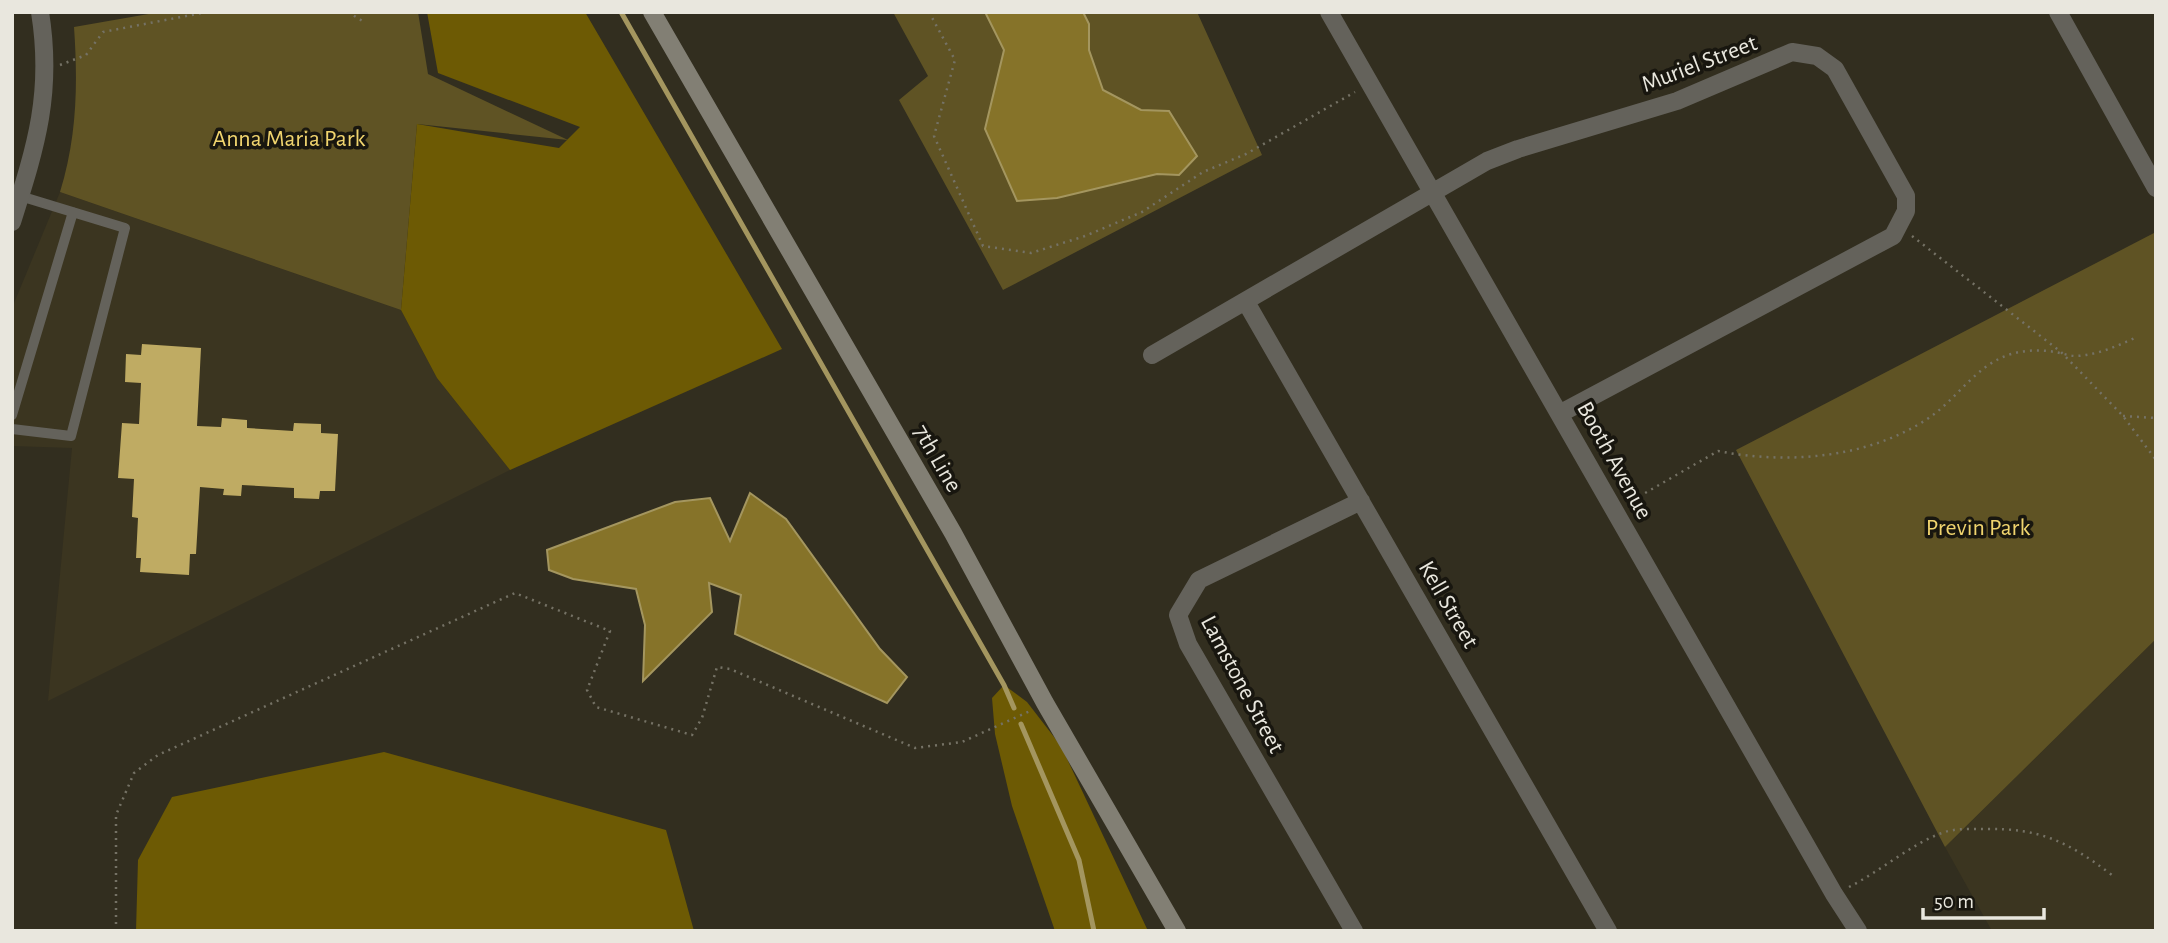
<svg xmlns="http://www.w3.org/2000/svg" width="2168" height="943" viewBox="0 0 2168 943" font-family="'Alegreya Sans',sans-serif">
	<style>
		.built { fill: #3b3520 }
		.green { fill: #5f5324 }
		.forest { fill: #6d5a04 }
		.water { fill: #867329; stroke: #a4965f; stroke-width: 2 }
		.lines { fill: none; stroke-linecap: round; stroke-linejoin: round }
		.stream { stroke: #a4965f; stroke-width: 5 }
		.building { fill: #bfab63 }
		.path { stroke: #757265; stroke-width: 2.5; stroke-dasharray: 2 5; stroke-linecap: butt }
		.lane { stroke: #64625b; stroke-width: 10 }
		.street { stroke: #64625b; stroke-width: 18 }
		.secondary { stroke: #827f74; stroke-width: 18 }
		.labels { text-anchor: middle; stroke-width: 7; stroke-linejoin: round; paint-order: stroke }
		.street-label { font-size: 24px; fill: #e9e7de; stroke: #18160f }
		.park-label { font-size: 24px; fill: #f0d46e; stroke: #18160f }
	</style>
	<rect width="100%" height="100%" fill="#322e1f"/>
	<path class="built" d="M60 192 401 310 437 378 510 470 48 701 72 448 12 446V308Z
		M2156 639V931H1992L1945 847Z"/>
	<path class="green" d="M160 12H418L428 74 568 140 417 124 401 310 60 192C77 137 78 84 74 27Z
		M893 12H1197L1262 155 1003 290 899 100 928 76Z
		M2154 233 2156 639 1945 847 1736 450Z"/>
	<path class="forest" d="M427 12H585L782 349 510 470 437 378 401 310 417 124 559 148 580 127 438 73Z
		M1004 685 1027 702 1061 746 1148 931H1055L1012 806 995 734 992 698Z
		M384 752 666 830 694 931H136L138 860 172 797Z"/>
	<path class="water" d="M985 12H1083L1089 24V50L1103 90 1141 110 1169 111 1197 156 1179 175 1157 174 1057 198 1017 201 985 129 1004 50Z
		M750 493 786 519 880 649 907 677 887 703 735 634 741 595 709 583 712 612 643 681 645 625 636 589 573 579 549 570 547 550 675 502 710 498 730 541Z"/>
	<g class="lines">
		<path class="stream" d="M621 12 1004 685 1014 708
			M1021 724 1079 860 1094 931"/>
	</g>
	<path class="building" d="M142 344 201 348 197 426 221 427 222 418 247 420V428L293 431 294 423 321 424V433L338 434 335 491H320L319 499 294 498V488L242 485 241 496 223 495 224 489 200 487 196 554H190L189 575 140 572 141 558H136L138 518 132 517 134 479 118 478 122 423 139 424 141 383 125 382 126 354 141 355Z"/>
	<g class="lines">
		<path class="path" d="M348 12 364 22
			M929 12 955 60 934 136 983 246 1031 253 1085 236 1142 212 1203 172 1246 154 1355 92
			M60 65 86 55 103 32 207 12
			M1912 236 2061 352 2123 416 2156 460
			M2123 416 2156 418
			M1633 500 1718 451C1789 465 1873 458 1933 415 1957 397 1975 369 2003 357 2019 350 2038 349 2055 352 2062 353 2069 356 2076 356 2098 355 2117 346 2137 337
			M1849 887C1879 872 1913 843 1942 833 1955 828 1971 829 1985 829 2041 828 2068 842 2112 875
			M116 931V815L134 773 158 755 515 593 610 631 587 690 596 707 692 735 702 718 717 667 730 669 915 748 962 742 1030 711"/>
		<path class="lane" d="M12 415 73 212
			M12 429 71 436 125 228 20 196"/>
		<path class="street" d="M1329 12 1834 894 1858 931
			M2058 12 2156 188
			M12 222C36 146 53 93 40 12
			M1246 302 1608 931
			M1152 355 1487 161 1518 149 1677 101 1792 52 1817 56 1835 69 1906 196V211L1893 236 1561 413
			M1354 931 1188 644 1178 615 1199 580 1361 501"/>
		<path class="secondary" d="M652 12 953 533 1045 703 1177 931"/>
	</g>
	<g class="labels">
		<g class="street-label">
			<text transform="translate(1699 63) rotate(-21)" y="8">Muriel Street</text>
			<text transform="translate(938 458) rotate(60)" y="8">7th Line</text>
			<text transform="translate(1615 460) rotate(61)" y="8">Booth Avenue</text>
			<text transform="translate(1449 604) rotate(60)" y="8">Kell Street</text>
			<text transform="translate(1243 684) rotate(62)" y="8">Lamstone Street</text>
		</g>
		<g class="park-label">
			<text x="289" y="146">Anna Maria Park</text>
			<text x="1978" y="535">Previn Park</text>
		</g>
	</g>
	<rect width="2168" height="943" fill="none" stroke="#e9e7de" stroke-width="28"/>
	<path d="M1923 908v10h121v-10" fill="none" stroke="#e9e7de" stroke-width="3.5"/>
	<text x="1934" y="908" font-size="21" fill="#e9e7de" stroke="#18160f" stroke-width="5" paint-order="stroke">50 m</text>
</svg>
